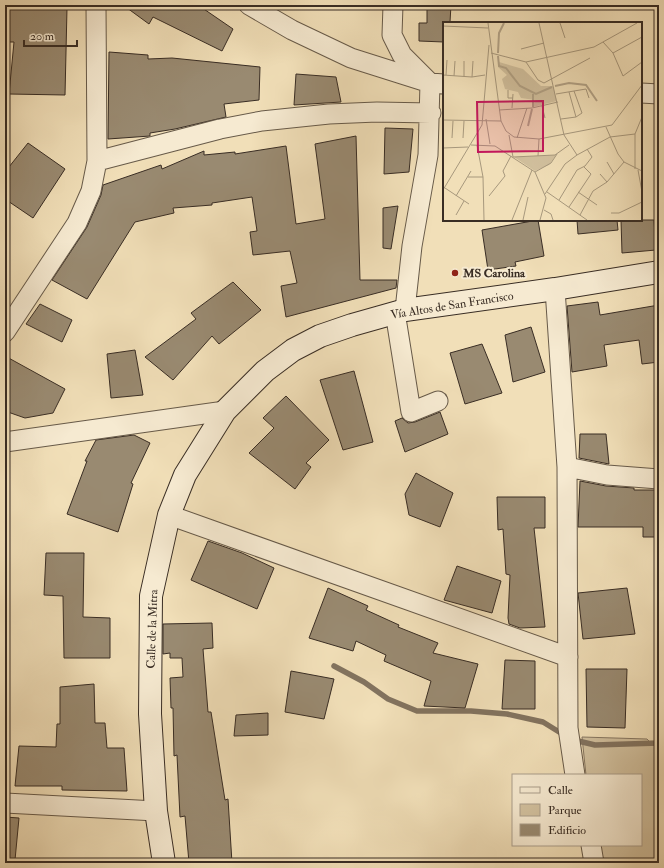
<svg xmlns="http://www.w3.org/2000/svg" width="664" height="868" viewBox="0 0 664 868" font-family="'IM FELL Double Pica',serif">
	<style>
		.green { fill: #d2c19f; stroke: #867762 }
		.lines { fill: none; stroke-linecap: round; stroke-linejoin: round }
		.stream { stroke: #82735f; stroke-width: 5.5 }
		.building { fill: #998a71; stroke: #392d24 }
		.street-casing { stroke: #675a49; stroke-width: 21 }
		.secondary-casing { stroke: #392d24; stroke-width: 24 }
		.street { stroke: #f6ead1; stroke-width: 19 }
		.secondary { stroke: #f6ead1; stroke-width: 22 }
		.poi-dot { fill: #8f2418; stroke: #f6ead1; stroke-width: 1.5 }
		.labels { text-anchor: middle; stroke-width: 4; stroke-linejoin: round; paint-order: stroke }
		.poi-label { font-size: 12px; font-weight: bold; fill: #392d24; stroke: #f6ead1; text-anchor: start }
		.street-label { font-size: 12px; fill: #392d24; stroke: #f6ead1 }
		.inset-river { fill: none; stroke: #b2a286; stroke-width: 2 }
		.inset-road { fill: none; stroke: #a7987d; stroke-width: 1 }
		.view { fill: #c2185b; fill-opacity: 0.15; stroke: #c2185b; stroke-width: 2 }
		.inset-edge { fill: none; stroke: #392d24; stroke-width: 2 }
	</style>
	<rect width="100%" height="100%" fill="#f1dfb8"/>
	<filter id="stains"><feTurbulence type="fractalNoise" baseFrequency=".005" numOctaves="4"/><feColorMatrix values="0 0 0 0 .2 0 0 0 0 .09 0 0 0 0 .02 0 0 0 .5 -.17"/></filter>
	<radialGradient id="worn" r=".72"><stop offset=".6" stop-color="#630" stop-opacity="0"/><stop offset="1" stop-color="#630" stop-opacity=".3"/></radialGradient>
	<path class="green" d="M582 737 647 739 659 751V863H604L600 845H641V775H586Z"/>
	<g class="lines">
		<path class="stream" d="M334 666 364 682 388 699 417 711H471L507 714 543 722 564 735
			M574 740 595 745 659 743"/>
	</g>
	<path class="building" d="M123 5H198L233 29 222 51 153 17 149 24Z
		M427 5H451L450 22H444V42L419 41V23H427Z
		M9 8H67L65 95 9 94 14 42H9Z
		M109 52 148 55V59L172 58 260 67 259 100 224 104 226 117 175 129 150 133V136L108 139Z
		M296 74 336 77 341 102 294 105Z
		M385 128 413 129 409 172 384 174Z
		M356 136 360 280H397L396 288 286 317 281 286 297 283 290 251 253 255 250 232 257 231 252 197 212 203V205L173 208 174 213 135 222 87 299 52 280 87 227 101 195 103 185 161 165 162 169 204 151V155L235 152V154L286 146 296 224 325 219 315 144Z
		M28 143 65 169 33 218 5 199V172Z
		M398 206 391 249 383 248V208Z
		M538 220 544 256 515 262 516 266 488 270 482 230Z
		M577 220H617L618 230 578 234Z
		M621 220H654L656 250 622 253Z
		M233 282 261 310 219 344 212 336 173 380 145 357 196 319 191 313Z
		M598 302 600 315 659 305V362L642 364 639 340 604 345 607 366 572 372 567 306Z
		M40 304 72 320 62 342 26 324Z
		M531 327 545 372 513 382 505 335Z
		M482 344 502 393 465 404 450 353Z
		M135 350 143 395 111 398 107 354Z
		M5 356 65 389 53 413 25 418 5 411Z
		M354 371 373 442 343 450 320 380Z
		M286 396 329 440 306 463 311 467 295 489 249 453 274 428 263 418Z
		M440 412 448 434 405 452 395 421 402 418 408 423 415 422Z
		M580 434H606L609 464 579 458Z
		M134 435 150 443 131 483 133 484 118 532 67 514 87 461H85L96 440Z
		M416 473 453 493 440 527 409 515 405 494Z
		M580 481 606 486 634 488V490H659V537H643V527H578Z
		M497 497H545V528H534L545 627 520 628 509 624 508 618 510 575 506 574 503 529 498 530Z
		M208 541 242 553 274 568 257 609 191 580Z
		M46 553H84L83 617 110 618V658H64L63 596 44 595Z
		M457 566 501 581 492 613 444 600Z
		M328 588 368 606 366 610 399 625 398 627 438 643 433 653 478 664 465 708 424 706 431 681 384 661 386 655 356 641 353 651 309 638Z
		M627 588 635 634 583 639 578 593Z
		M212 623 213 648 203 649 208 712H211L225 800 228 799 232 863H189L185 816 180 817 177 755 174 756 173 708H171L170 678 183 677 182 658H170V653L163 654V624Z
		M505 660 535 661V709H502Z
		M586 669H627L625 728 587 727Z
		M291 671 334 679 324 719 285 712Z
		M94 684 95 723H105L107 748H124L127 791 62 790V786H15L19 746 56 747 57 724H60V687Z
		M268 713V735L234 736 236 715Z
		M5 817 19 818 15 860 5 859Z"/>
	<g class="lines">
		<g class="street-casing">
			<path id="street" d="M249 5 292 30 351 58 430 83 444 84
				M393 5 392 35 402 55 430 83 428 155 412 246 405 310
				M641 93 659 94
				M97 161 220 129 262 121 329 114 377 112 431 113
				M555 289 567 467 568 728 575 775
				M395 312 411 412 438 401
				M5 332 77 223 91 191 97 161 96 5
				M5 442 225 411
				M567 467 607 475 659 479
				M169 515 568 657
				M5 803 156 811
				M591 845 594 863"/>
		</g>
		<g class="secondary-casing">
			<path id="secondary" d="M164 863 156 811 150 714 151 596 169 515 185 475 225 411 265 371 293 350 320 336 352 325 405 310 555 289 659 272"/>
		</g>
		<use href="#street" class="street"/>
		<use href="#secondary" class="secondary"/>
	</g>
	<circle class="poi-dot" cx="455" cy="273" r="4"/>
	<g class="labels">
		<g class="poi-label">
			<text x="463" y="277">MS Carolina</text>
		</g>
		<g class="street-label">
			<text transform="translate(452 305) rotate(-9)" y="4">Vía Altos de San Francisco</text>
			<text transform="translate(152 629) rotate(-88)" y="4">Calle de la Mitra</text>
		</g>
	</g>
	<g transform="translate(443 22)">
		<rect width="199" height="199" fill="#f1dfb8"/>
		<path d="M55 36 56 40 80 47 98 64H110L114 79 90 85 92 78 78 76 75 70 62 67 59 57 64 53 55 45ZM113 133 106 143 92 149 71 135Z" fill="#d2c19f"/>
		<path class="inset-river" d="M55 31 56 11 61 1M55 34 56 44 63 46 77 64 93 72 109 65M112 64 126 61 143 63 154 79M90 85V72M85 104 89 87"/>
		<path class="inset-road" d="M45 1 58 99 63 109 71 115 96 117 169 103 199 63M96 1 121 113 134 133 167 115 192 112M117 1 122 16M0 4 45 6M160 20 170 31 180 54 199 40M78 27 101 21M48 31 83 40 151 25 194 1M170 31 199 15M83 40 95 58 101 61 147 36M0 53 29 55 42 53M3 53 4 38M11 54 12 39M21 55V39M29 55 30 39M65 68V76H70M131 69 139 91 133 95M113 72 143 67 146 76M99 84 102 96M69 86 70 72M56 88 89 86 115 80M43 97 47 122M118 97 133 95 126 70M0 98 58 99M163 105 175 132 181 140 199 149M66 113 70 135M9 116 10 99M20 116 21 99M74 116 84 86M28 123 52 124 92 150 103 176 97 198M34 123 40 155 41 198M0 126 25 125M95 134 96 117M70 135 112 133 126 123M164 140 171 152M192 147V112L199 95V82M195 148 199 170M92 150 108 141 114 132M157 152 164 160 181 140M25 155H40M2 166 26 182M0 168 39 103 46 23M104 170 144 198M135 170 154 183M102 172 122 142 134 133M13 174 28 149M46 174 62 154 60 149 68 134M116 178 134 148 142 144 149 135 144 127M126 185 148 152 141 145M101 188 108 192 110 198M168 191H176L199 180M13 193 21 179M137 193 150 169 164 160M69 198 89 148M80 198 85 175"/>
		<path class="view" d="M100 79V129L35 130 34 80Z"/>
		<rect width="199" height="199" class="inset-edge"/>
	</g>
	<rect width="664" height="868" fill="none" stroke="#f1dfb8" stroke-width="20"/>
	<rect x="6" y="6" width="652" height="856" fill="none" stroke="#392d24" stroke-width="2"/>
	<rect x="10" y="10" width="644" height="848" fill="none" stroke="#392d24"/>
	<rect x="512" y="774" width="130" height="72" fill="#f6ead1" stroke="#aa9e8c"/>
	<rect x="520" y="787" width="20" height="6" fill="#f6ead1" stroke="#aa9e8c"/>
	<text x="548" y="794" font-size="12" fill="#392d24">Calle</text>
	<rect x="520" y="804" width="20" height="12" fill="#d2c19f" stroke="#aa9e8c"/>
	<text x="548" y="814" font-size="12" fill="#392d24">Parque</text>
	<rect x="520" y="824" width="20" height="12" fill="#998a71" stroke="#aa9e8c"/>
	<text x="548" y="834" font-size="12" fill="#392d24">Edificio</text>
	<path d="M24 40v6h53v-6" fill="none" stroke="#392d24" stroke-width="2"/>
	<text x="30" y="40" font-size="12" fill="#392d24" stroke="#f6ead1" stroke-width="3" paint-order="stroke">20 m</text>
	<rect width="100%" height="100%" filter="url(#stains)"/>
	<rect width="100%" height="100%" fill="url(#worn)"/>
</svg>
